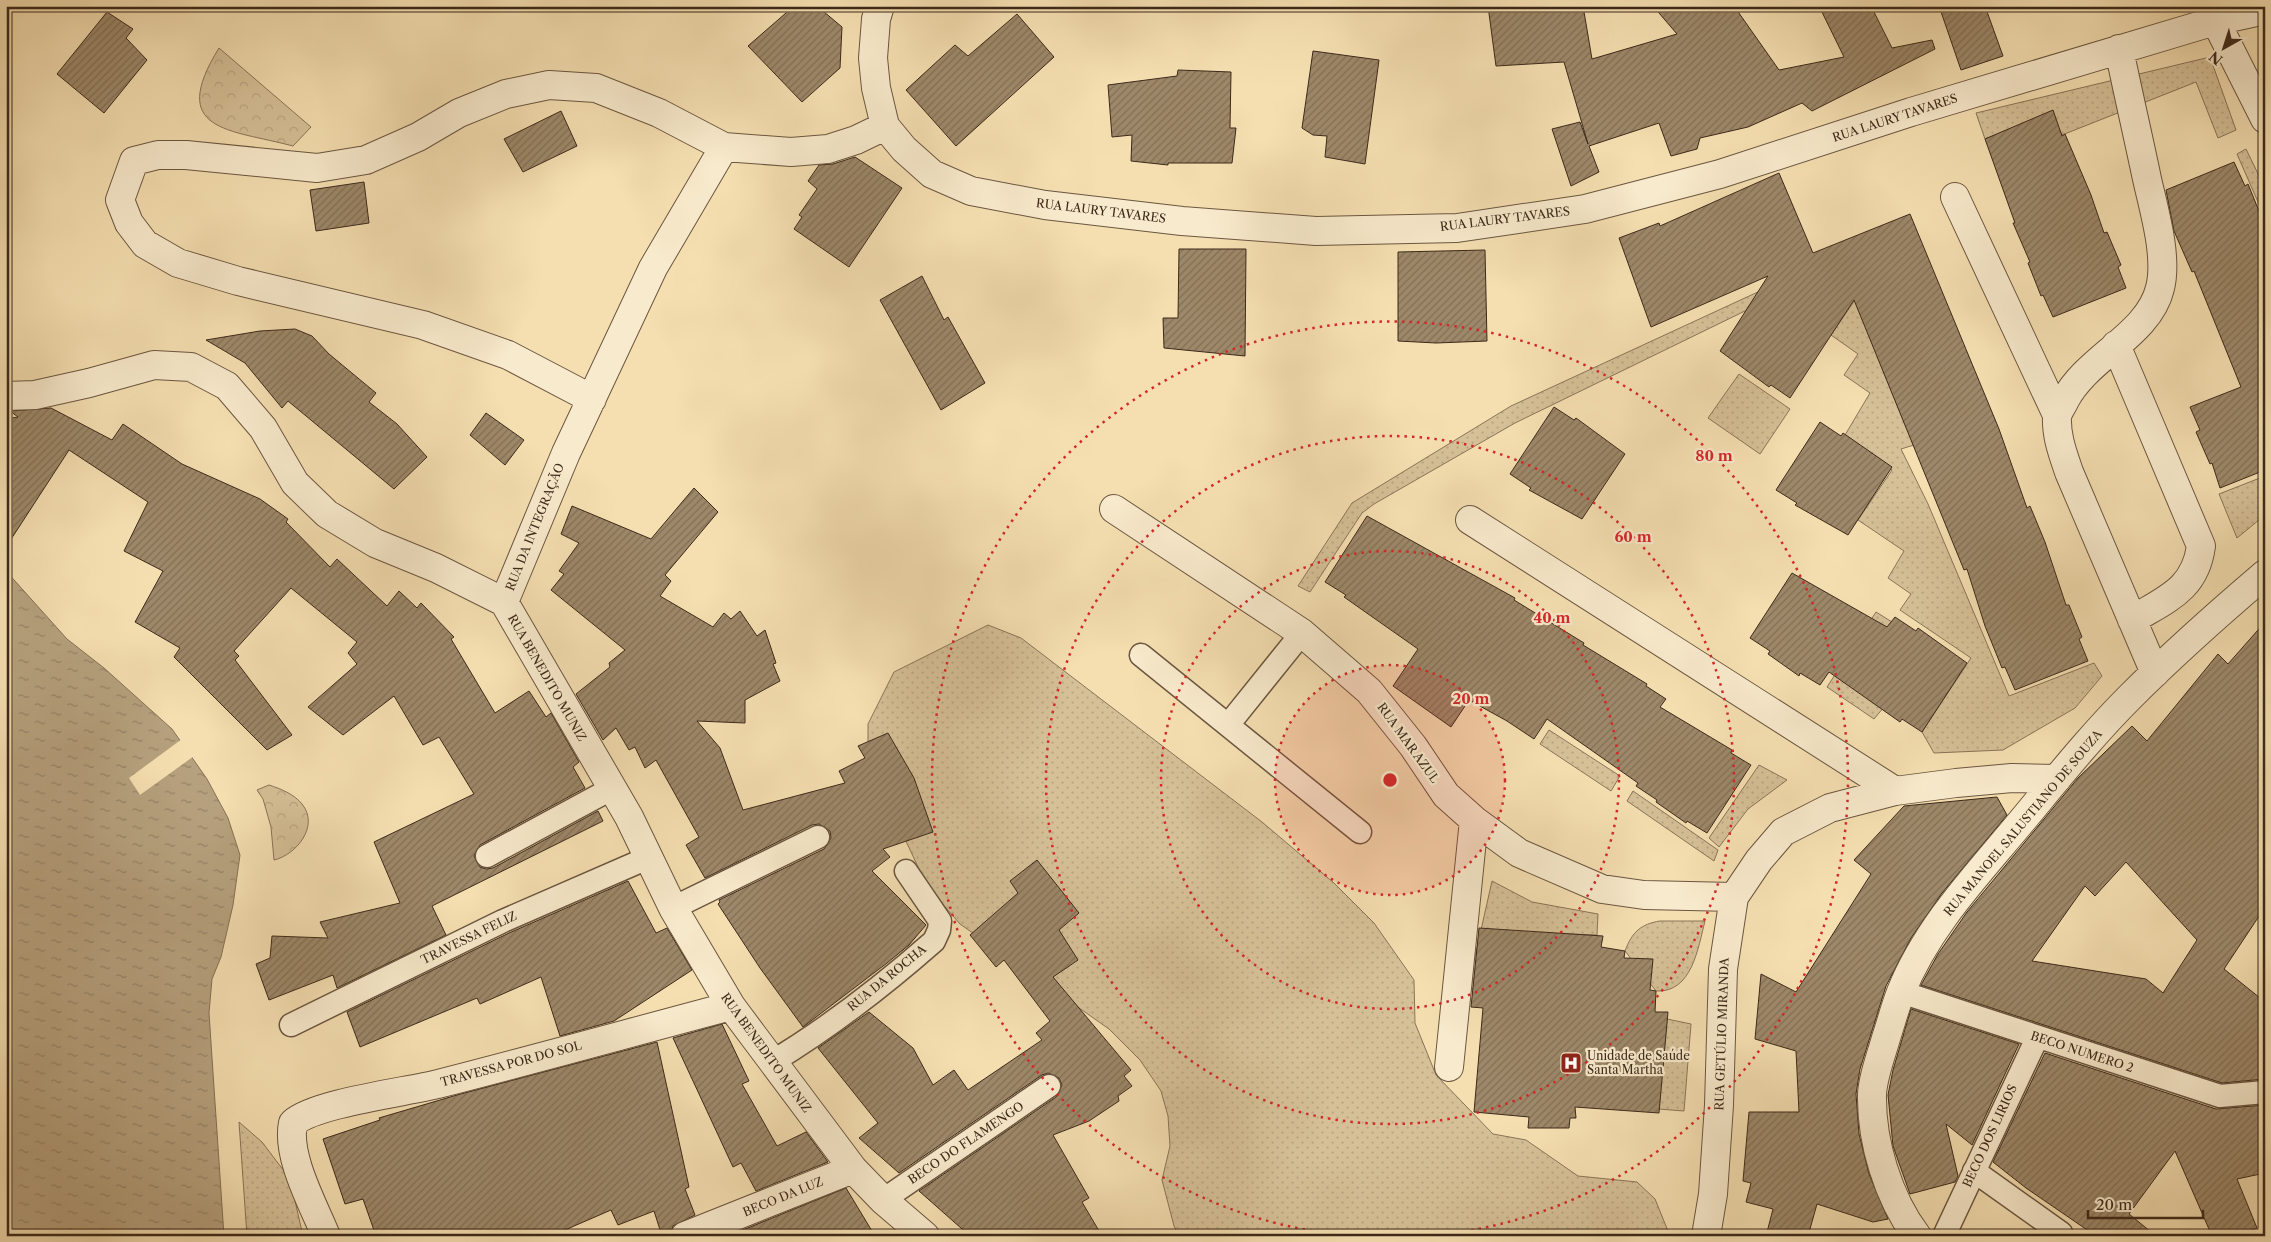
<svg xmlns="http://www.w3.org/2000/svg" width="2271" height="1242" viewBox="0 0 2271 1242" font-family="'Libre Caslon Text',serif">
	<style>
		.grass { fill: url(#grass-dots); stroke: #8a7458 }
		.forest { fill: url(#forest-crowns); stroke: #8a7458 }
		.water { fill: url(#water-ripples); stroke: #867156 }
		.pier { fill: #f5dfb1 }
		.building { fill: url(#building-hatch); stroke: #3d291a; fill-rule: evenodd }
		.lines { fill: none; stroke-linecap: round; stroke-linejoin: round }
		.lane-casing { stroke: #6b5640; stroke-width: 25 }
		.street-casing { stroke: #6b5640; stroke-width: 30 }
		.lane { stroke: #f8eacc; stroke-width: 22 }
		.street { stroke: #f8eacc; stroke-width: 28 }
		.ring { fill: none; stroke: #d62828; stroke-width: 2.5; stroke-dasharray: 2.5 5 }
		.labels { text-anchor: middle; stroke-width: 4.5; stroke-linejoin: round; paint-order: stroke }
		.street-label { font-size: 12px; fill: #3d291a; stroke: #f8eacc }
		.poi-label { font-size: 12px; fill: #3d291a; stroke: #f8eacc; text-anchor: start }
		.centre { fill: #d62828; stroke: #f8eacc; stroke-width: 2.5 }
		.ring-label { font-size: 15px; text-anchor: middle; font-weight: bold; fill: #d62828; stroke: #f8eacc; stroke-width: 4.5; stroke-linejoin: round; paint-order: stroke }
	</style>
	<defs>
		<pattern id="grass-dots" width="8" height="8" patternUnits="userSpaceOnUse" patternTransform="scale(1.25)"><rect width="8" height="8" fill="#d6c097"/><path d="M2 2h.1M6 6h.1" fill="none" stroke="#b9a582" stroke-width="1.8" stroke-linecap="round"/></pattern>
		<pattern id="forest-crowns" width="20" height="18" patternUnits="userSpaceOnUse" patternTransform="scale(1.25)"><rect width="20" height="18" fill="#d6c097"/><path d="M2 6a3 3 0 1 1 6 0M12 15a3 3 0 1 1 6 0" fill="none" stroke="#b9a582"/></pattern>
		<pattern id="water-ripples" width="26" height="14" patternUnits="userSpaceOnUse" patternTransform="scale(1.25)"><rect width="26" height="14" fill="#b6a17e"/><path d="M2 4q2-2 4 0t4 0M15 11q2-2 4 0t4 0" fill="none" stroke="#958366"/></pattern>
		<pattern id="building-hatch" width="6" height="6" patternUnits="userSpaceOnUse" patternTransform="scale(1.25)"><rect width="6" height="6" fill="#9d8869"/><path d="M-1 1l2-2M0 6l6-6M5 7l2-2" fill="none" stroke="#816f56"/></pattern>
	</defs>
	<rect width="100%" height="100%" fill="#f5dfb1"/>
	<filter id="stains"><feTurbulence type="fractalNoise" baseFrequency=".004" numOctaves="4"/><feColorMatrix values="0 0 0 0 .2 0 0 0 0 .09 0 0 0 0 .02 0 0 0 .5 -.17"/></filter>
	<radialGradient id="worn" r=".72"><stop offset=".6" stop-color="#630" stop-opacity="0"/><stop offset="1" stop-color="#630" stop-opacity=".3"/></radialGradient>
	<path class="grass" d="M2210 57 2236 130 2218 138 2196 82 2062 135 2051 113 1985 139 1976 113Z
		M2246 149 2265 188V218L2237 154Z
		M1760 291 1747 310 1515 423 1374 504 1362 513 1310 592 1298 586 1352 503 1511 406Z
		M1855 300 1914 445 1901 449 1928 504 2009 696 2094 663 2102 676 2075 708 2003 750 1934 753 1922 732 1971 658 1900 610 1911 594 1888 578 1904 551 1858 520 1892 470 1845 435 1870 393 1844 375 1858 354 1831 335Z
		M1739 374 1790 409 1760 454 1708 418Z
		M2265 476V515L2237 538 2219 494Z
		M1876 612 1892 622 1884 707 1874 719 1827 687Z
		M988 625 1021 638 1262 822 1334 883 1374 923 1414 980 1415 1023 1436 1075 1493 1134 1526 1140 1578 1176 1637 1182 1655 1199 1670 1236H1179L1174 1226 1162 1180 1170 1146 1168 1116 1161 1091 1140 1060 1109 1029 960 924 939 900 918 867 868 759V724L894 672Z
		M1549 730 1620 776 1611 791 1540 744Z
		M1759 765 1787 780 1748 809 1719 847 1709 838Z
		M1633 791 1718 850 1714 861 1627 801Z
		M1492 881 1532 902 1598 914 1597 935 1512 932 1488 991 1468 988Z
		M1660 921H1705C1698 948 1692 993 1656 991L1625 951C1632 932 1641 924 1660 921Z
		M1667 1019 1691 1024 1684 1111 1659 1109Z
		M239 1122 262 1142 290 1179 303 1236H247Z"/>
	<path class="forest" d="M219 48 311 127 293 146C229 129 167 132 219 48Z
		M269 785C281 789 294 794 302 804 320 826 296 855 274 860L271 827 263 799 257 790Z"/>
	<path class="water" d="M6 571 67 639 104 668 172 729 207 779 228 818 240 855 233 905 221 957 212 979 209 1013 224 1236H6Z"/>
	<path class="pier" d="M182 739 194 756 140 795 129 778Z"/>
	<path class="building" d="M794 6H817L842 27 840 68 802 102 748 46Z
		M1488 6H1583L1592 59 1677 34 1653 6H1734L1779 70 1844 57 1819 6H1871L1892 48 1932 40 1935 49 1812 111 1802 103 1748 127 1700 138 1697 149 1671 156 1659 123 1589 146 1599 172 1571 186 1552 129 1580 122 1588 144 1564 62 1496 66Z
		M1939 6H1985L2003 56 1961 70Z
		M107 12 133 29 126 38 147 60 104 113 57 74Z
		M1017 14 1054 57 956 146 906 90 955 45 968 56Z
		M1313 51 1379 60 1365 164 1325 157 1327 136 1313 135 1302 128Z
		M1178 70 1231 72 1230 128H1236L1232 163H1168V165L1131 161 1132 135 1112 137 1108 85 1177 76Z
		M2053 110 2062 136 2065 134 2091 195 2104 233 2107 232 2121 265 2118 267 2126 288 2053 317 2043 295 2041 296 2028 263 2030 262 2013 223H2015L1985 139Z
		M561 111 577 146 523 172 504 139Z
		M855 157 902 188 849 267 794 229 802 217 799 215 817 189 808 181 819 165 833 164Z
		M2234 162 2245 186 2248 184 2265 226V470L2220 488 2212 463 2210 464 2196 432 2200 430 2190 407 2241 387 2194 271 2192 272 2174 231 2166 190Z
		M1779 173 1813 253 1910 214 1999 429 2027 508 2030 506 2045 542 2066 605H2069L2082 637 2079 639 2088 661 2015 690 2005 667 2002 668 1985 626 1967 569 1964 570 1854 300 1790 398 1771 385 1769 387 1720 351 1768 276 1651 327 1619 238 1659 223 1660 226Z
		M364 182 369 223 316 231 310 190Z
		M1179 249H1246L1245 356 1164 348 1163 318H1178Z
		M1485 250 1487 341 1436 343 1398 341V252Z
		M922 276 944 320 948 317 985 383 941 410 880 300Z
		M295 329 312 336 329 354 376 393 369 402 397 424 427 457 394 489 288 401 282 408 245 363 206 340 260 331Z
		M1554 407 1574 420 1576 418 1625 454 1582 519 1529 490 1531 488 1510 474Z
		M51 408 112 440 123 424 182 464 260 499 288 519 286 522 330 567 337 559 387 606 399 591 417 608 421 603 454 637 451 639 495 713 529 691 546 717 551 713 579 762 573 767 585 788 480 845 474 856 480 867 486 869 493 868 598 811 603 821 432 906 446 935 337 988 333 975 269 1000 256 964 270 958 272 936 328 938 320 922 400 903 374 842 474 794 439 737 423 745 394 696 343 735 308 707 357 664 348 653 357 642 291 588 234 651 239 656 235 660 292 735 267 750 174 657 180 648 135 622 163 571 124 551 148 502 69 450 6 547V419L18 417 10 411Z
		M486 413 524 440 505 465 470 435Z
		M1820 422 1841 436 1843 433 1892 467 1848 535 1795 505 1797 503 1776 490Z
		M694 488 718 512 665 575 671 581 660 596 713 627 724 613 731 619 740 611 757 636 765 630 776 663 773 664 780 681 745 700V723L697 721 720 748 743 810 845 783 839 771 865 758 858 746 888 733 914 778 933 832 883 849 890 857 872 871 926 925 909 945 887 963 803 1027 760 968 718 904 720 902 719 900 824 849 831 838 830 831 819 824 812 825 705 878 686 845 699 837 656 760 645 768 635 747 629 750 616 728 603 740 576 694 610 667 609 663 625 650 551 590 564 574 559 571 579 543 561 534 572 506 651 539Z
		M1367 516 1515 598 1514 600 1584 643 1583 645 1647 684 1646 686 1666 699 1660 707 1732 750 1731 753 1751 765 1707 833 1687 821 1686 823 1656 802 1657 800 1636 786 1638 783 1547 719 1534 739 1507 721 1469 700 1451 727 1393 686 1418 649 1344 597 1346 595 1325 582Z
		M1792 573 1887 627 1895 617 1916 631 1918 628 1967 663 1922 732 1902 719 1900 722 1829 672 1820 685 1800 673 1799 676 1768 654 1770 651 1750 638Z
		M2265 622V907L2224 969 2265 1002V1079L2222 1083 1921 985 1938 954 1967 912 2078 778 2132 726 2147 741 2218 654 2228 664ZM2126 862 2197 940 2163 993 2146 979 2032 961 2085 886 2095 896Z
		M1997 797 2007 815 1942 893 1911 938 1886 986 1860 1069 1856 1094 1859 1134 1869 1174 1888 1219 1873 1222 1817 1204 1808 1236H1766L1773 1209 1746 1202 1751 1183 1743 1181 1749 1112H1799L1796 1051 1755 1039 1761 974 1796 992 1871 874 1854 860 1904 806Z
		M1037 860 1079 913 1059 930 1078 960 1053 977 1131 1070 1124 1076 1132 1086 1118 1096 1119 1101 1089 1121 1053 1135 1089 1198 1082 1202 1102 1236H970L919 1191 1056 1097 1062 1085 1059 1078 1048 1073 1042 1075 899 1173 859 1138 878 1123 818 1048 869 1012 913 1048 933 1085 954 1070 968 1090 1042 1040 1036 1033 1050 1021 1004 960 996 967 970 935 1018 893 1010 881Z
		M628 881 656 933 667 928 692 970 614 1021 560 1036 541 977 480 1004 477 998 360 1047 347 1012 509 933Z
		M1479 928 1603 936 1601 947 1625 951 1624 958 1653 959 1650 990 1656 991 1655 1012H1668L1659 1113 1575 1107 1576 1118H1570L1569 1128H1528L1529 1117 1474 1112 1483 1008 1471 1007Z
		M1911 1009 2019 1044 1972 1145 1946 1124 1958 1176 1955 1182 1910 1194 1893 1146 1888 1095 1893 1070Z
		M722 1024 749 1081 742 1084 777 1146 806 1132 828 1162 756 1191 741 1163 733 1167 673 1038Z
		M657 1042 689 1187 685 1189 695 1215 673 1226 670 1236H662L654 1211 618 1225 611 1210 551 1236H376L363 1199 345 1204 323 1139 380 1120 379 1118 457 1095Z
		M2045 1053 2216 1109 2265 1105V1173L2237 1179 2257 1228 2236 1236H2212L2175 1151 2129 1214 2156 1236H2096L2026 1188 1993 1162Z
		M846 1188 875 1236H728Z"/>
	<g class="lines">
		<g class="lane-casing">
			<path id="lane" d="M1141 655 1360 832
				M1228 725 1302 633
				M487 856 611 789
				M673 908 818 837
				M1901 992 2220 1096 2265 1092
				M291 1025 503 921 650 857
				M772 1062C830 1027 884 985 934 941L939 930 940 921 906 871
				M1974 1171 2061 1233
				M883 1200 1049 1086
				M1944 1236 2037 1038"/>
		</g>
		<g class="street-casing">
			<path id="street" d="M880 6 876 19 873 58 876 88 885 126 904 149 932 174 971 191 1045 205 1182 221 1316 231 1457 228 1585 209 1720 174 1911 112 2215 21 2265 10
				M2208 6 2265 119
				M2119 49C2128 93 2138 136 2147 179 2154 210 2168 257 2160 288 2149 335 2087 357 2065 400 2063 405 2058 411 2057 417 2056 436 2063 454 2069 472L2155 673
				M1955 197 2057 415
				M2116 345 2201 546C2195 590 2166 599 2132 620
				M6 396 35 395 89 383 154 365 191 367 227 386 263 428 295 483 327 514 375 543 436 568 504 602 629 817 673 908 731 1006 853 1169 883 1200 925 1236
				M592 399 508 355 423 325 238 281 178 263 145 244 129 223 120 200 134 161 158 155H186L317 168 366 160 418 137 459 113 506 94 549 85 596 88 659 113 724 147 791 152 828 149 856 140 885 126
				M1114 509 1302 633 1369 691 1413 746 1446 795 1474 820 1519 853 1602 889 1644 895 1734 897
				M1470 520 1895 791
				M504 602 566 453 653 268 724 147
				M1449 1067 1474 820
				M326 1236C313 1204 286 1156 293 1123 315 1103 406 1092 438 1084 536 1059 633 1032 731 1006
				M685 1236 853 1169
				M1706 1236 1713 1194 1719 1105 1723 969 1734 897 1759 860 1783 832 1830 808 1895 791 1956 783 2012 778 2057 779
				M1917 1236C1888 1198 1871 1141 1872 1094 1873 1076 1881 1056 1886 1038 1891 1023 1895 1007 1901 992 1927 927 1977 875 2021 822 2056 780 2090 737 2129 698 2172 655 2218 614 2265 574"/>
		</g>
		<use href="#lane" class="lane"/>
		<use href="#street" class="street"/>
	</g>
	<circle cx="1390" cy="780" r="115" fill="#d62828" fill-opacity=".12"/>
	<g class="ring">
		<circle cx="1390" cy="780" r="115"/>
		<circle cx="1390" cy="780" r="229"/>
		<circle cx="1390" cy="780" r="344"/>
		<path d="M1342 1235A458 458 0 1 1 1438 1235"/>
	</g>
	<defs>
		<g id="hospital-square" transform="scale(1.125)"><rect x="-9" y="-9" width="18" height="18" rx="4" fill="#8f2418" stroke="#f8eacc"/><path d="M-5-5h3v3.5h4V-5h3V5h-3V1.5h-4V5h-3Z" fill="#fff"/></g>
	</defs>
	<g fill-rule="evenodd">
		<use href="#hospital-square" x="1571" y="1063"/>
	</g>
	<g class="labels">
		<g class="street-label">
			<text transform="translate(1895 118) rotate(-18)" y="4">RUA LAURY TAVARES</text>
			<text transform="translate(1101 211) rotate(7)" y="4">RUA LAURY TAVARES</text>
			<text transform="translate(1505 219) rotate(-7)" y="4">RUA LAURY TAVARES</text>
			<text transform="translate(535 527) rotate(-68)" y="4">RUA DA INTEGRAÇÃO</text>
			<text transform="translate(547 678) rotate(60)" y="4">RUA BENEDITO MUNIZ</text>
			<text transform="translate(1408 743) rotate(54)" y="4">RUA MAR AZUL</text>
			<text transform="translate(2023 823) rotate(-50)" y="4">RUA MANOEL SALUSTIANO DE SOUZA</text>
			<text transform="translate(469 938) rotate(-26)" y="4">TRAVESSA FELIZ</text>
			<text transform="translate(887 978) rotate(-39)" y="4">RUA DA ROCHA</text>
			<text transform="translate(1722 1034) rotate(-88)" y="4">RUA GETÚLIO MIRANDA</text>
			<text transform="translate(2082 1052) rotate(18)" y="4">BECO NUMERO 2</text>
			<text transform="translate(766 1053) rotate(54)" y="4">RUA BENEDITO MUNIZ</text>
			<text transform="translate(511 1064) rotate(-15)" y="4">TRAVESSA POR DO SOL</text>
			<text transform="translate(1990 1136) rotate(-65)" y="4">BECO DOS LIRIOS</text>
			<text transform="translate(966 1143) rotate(-34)" y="4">BECO DO FLAMENGO</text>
			<text transform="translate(783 1197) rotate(-22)" y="4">BECO DA LUZ</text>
		</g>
		<g class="poi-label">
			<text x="1587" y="1060">Unidade de Saúde<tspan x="1587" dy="14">Santa Martha</tspan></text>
		</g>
	</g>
	<circle cx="1390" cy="780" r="8" class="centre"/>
	<g class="ring-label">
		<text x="1714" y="461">80 m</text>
		<text x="1633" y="542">60 m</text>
		<text x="1552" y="623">40 m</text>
		<text x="1471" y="704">20 m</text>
	</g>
	<rect width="2271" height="1242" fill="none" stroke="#f5dfb1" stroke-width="25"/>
	<rect x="8" y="8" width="2256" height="1227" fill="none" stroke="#3d291a" stroke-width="2.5"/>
	<rect x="12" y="12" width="2246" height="1217" fill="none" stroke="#3d291a"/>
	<g transform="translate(2224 48) rotate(219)" stroke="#f8eacc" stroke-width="4" paint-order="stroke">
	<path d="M0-4L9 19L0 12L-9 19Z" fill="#3d291a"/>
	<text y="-8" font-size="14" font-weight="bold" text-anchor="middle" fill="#3d291a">N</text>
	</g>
	<path d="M2088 1210v8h115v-8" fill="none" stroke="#3d291a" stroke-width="2.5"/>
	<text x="2096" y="1210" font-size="15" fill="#3d291a" stroke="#f8eacc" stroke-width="4" paint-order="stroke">20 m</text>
	<rect width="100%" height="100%" filter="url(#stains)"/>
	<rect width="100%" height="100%" fill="url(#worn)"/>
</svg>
